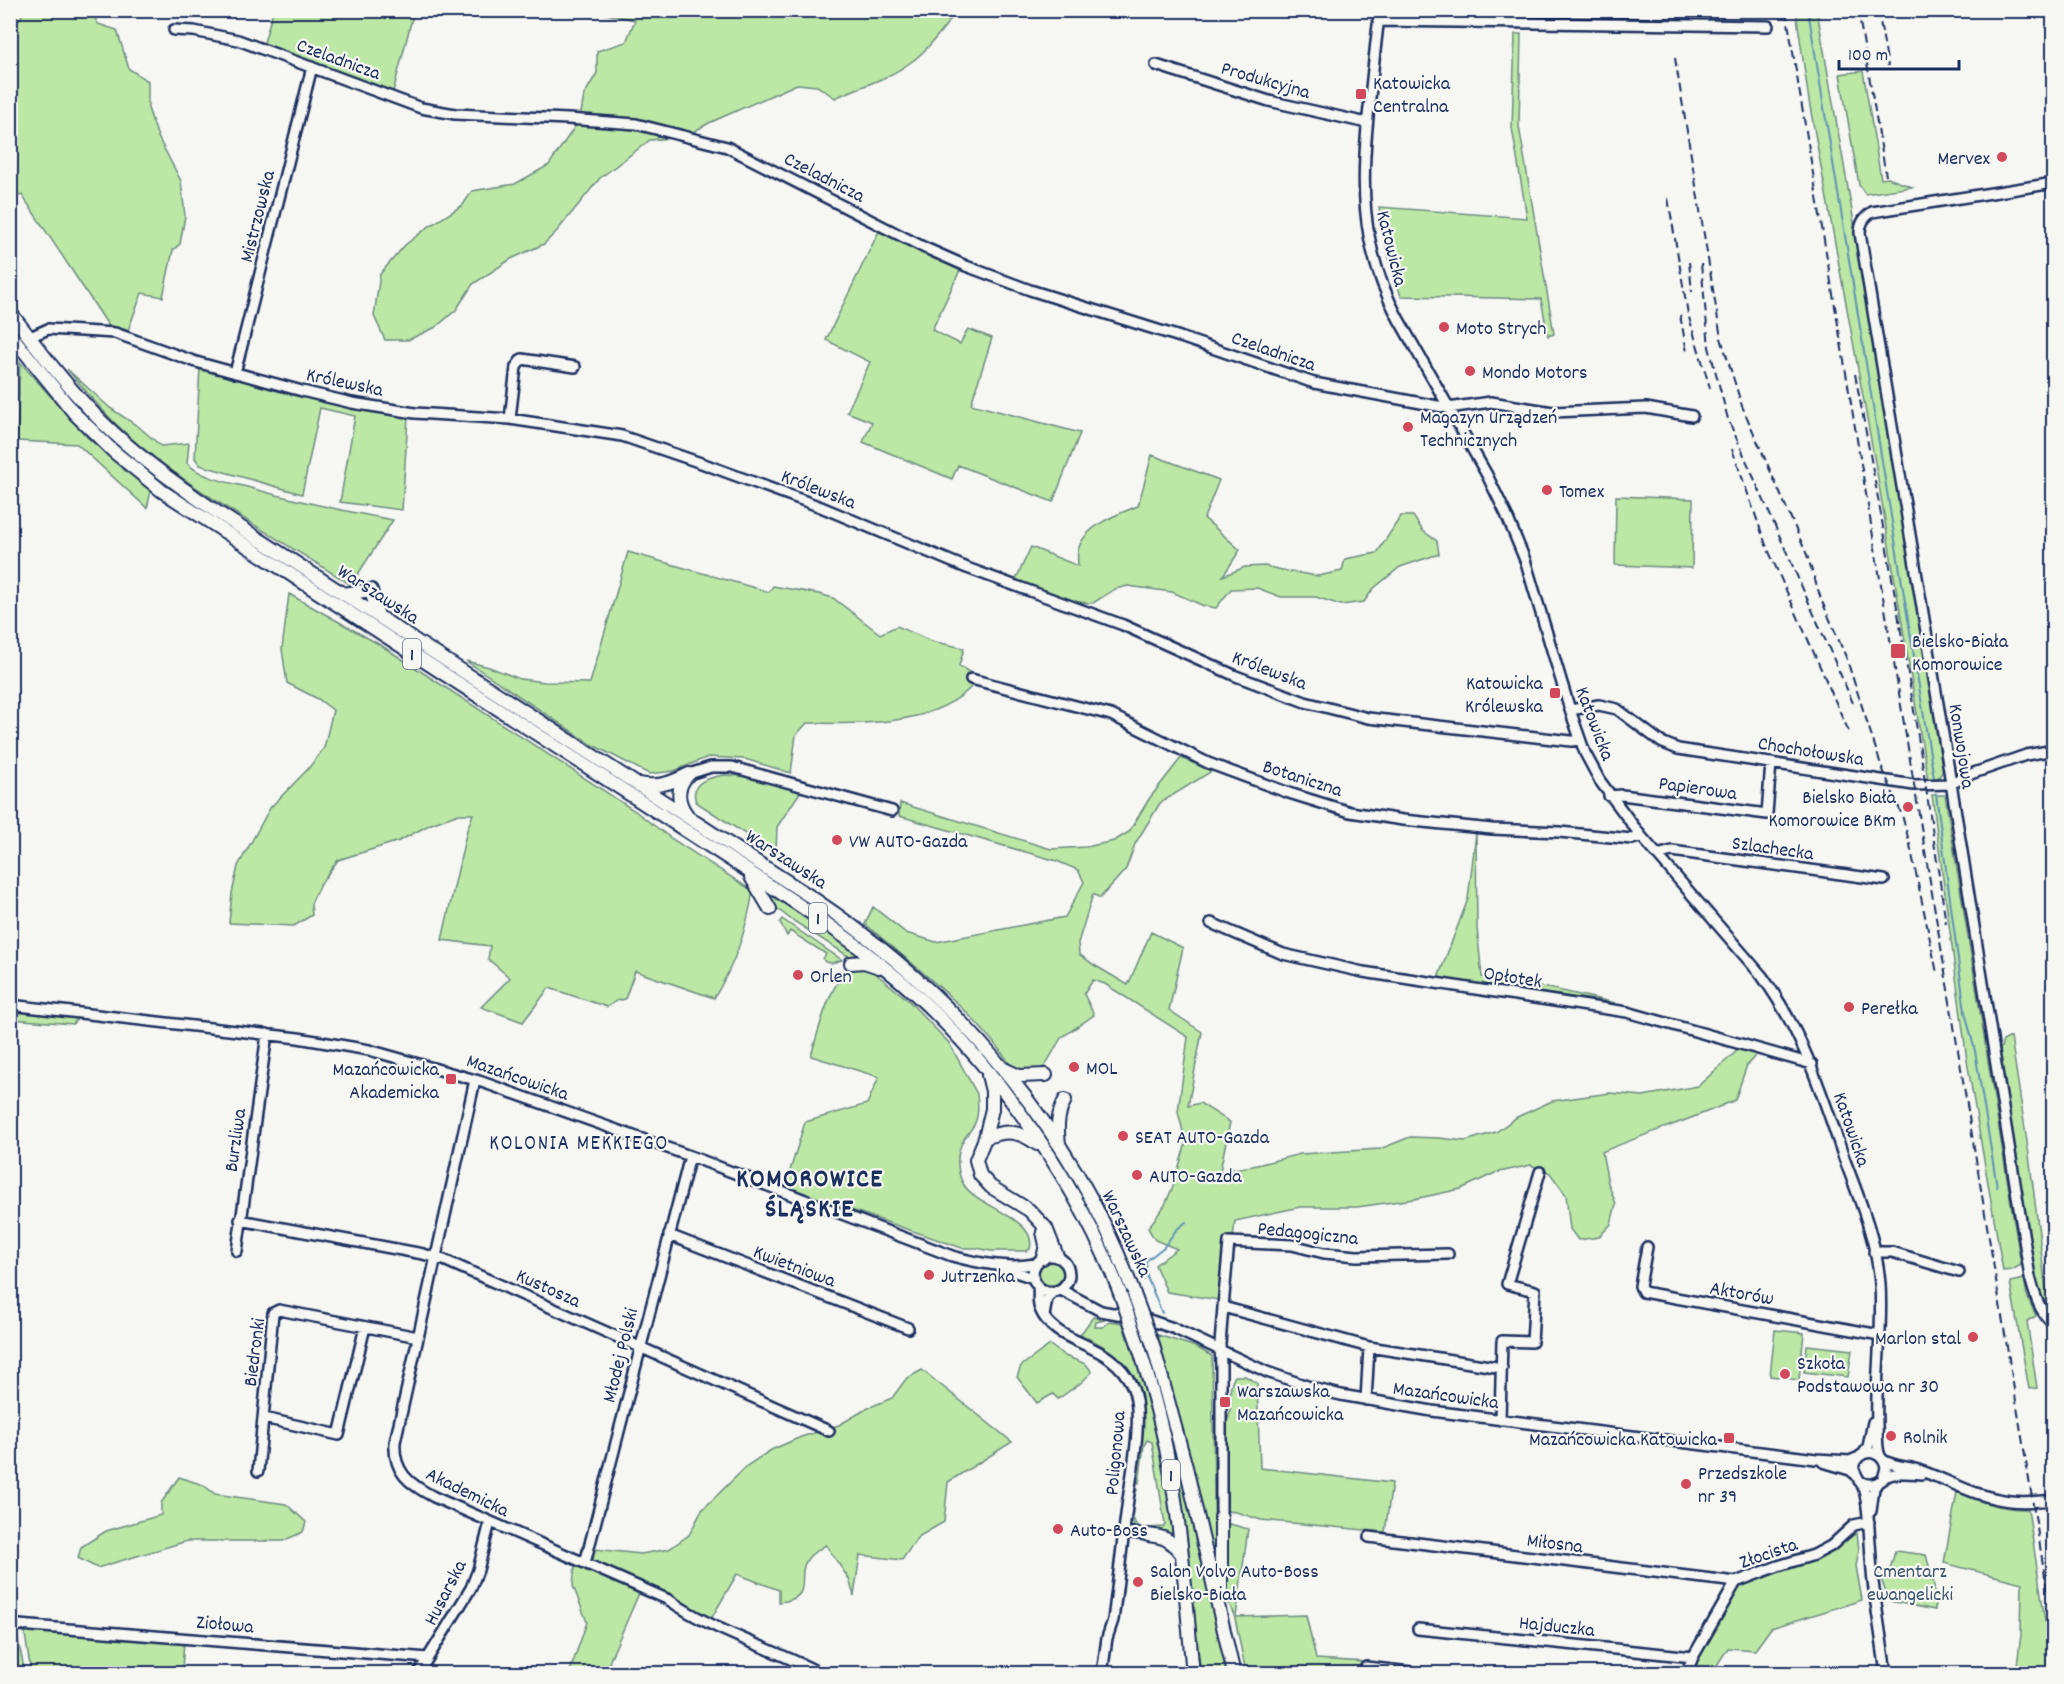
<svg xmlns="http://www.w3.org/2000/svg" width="2064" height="1684" viewBox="0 0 2064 1684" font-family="Dekko,sans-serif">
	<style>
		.green { fill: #bce7a4; stroke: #6c8b81; stroke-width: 1.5 }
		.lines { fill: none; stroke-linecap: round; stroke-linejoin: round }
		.stream { stroke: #6193b6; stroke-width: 2 }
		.minor-casing { stroke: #1b2f5e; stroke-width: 14 }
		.major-casing { stroke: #1b2f5e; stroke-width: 16 }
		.minor { stroke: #f6f6f2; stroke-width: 9 }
		.major { stroke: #f6f6f2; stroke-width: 12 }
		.rail { stroke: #1b2f5e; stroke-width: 2; stroke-dasharray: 9 4.5; stroke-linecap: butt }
		.major-bridge-casing { stroke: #1b2f5e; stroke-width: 16; stroke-linecap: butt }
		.major-bridge { stroke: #f6f6f2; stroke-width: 12 }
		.poi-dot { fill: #d1495b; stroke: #f6f6f2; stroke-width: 2 }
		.labels { text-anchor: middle; stroke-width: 4.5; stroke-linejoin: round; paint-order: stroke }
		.shield { fill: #f6f6f2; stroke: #5d6b8a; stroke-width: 1.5 }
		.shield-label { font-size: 18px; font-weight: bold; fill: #1b2f5e }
		.street-label { font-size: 20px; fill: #1b2f5e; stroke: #f6f6f2 }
		.poi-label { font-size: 20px; fill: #1b2f5e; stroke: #f6f6f2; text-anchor: start }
		.park-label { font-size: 20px; fill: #3b546c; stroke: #f6f6f2 }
		.neighbourhood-label { font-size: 21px; letter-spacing: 1.5px; fill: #1b2f5e; stroke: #f6f6f2 }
		.district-label { font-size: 26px; font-weight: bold; letter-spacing: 1.5px; fill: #1b2f5e; stroke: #f6f6f2 }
	</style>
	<rect width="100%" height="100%" fill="#f6f6f2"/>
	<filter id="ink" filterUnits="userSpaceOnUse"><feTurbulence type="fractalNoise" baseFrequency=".0167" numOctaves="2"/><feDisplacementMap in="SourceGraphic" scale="12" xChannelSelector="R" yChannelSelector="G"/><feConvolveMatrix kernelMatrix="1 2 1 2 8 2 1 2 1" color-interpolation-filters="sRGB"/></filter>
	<g filter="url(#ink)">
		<path class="green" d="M411 10 414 11 393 92 263 46 273 11Z
			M24 11H91L98 24 117 30 129 69 148 81V108L158 137 181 181 185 216 180 244 173 250 163 297 142 293 128 330 108 325 22 195 11 198V35Z
			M592 11H958C943 27 930 49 911 62 889 79 861 86 835 98L817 86 797 84 709 123 684 137 650 140 600 178 557 231 544 244 511 259 473 284 456 310 436 327 408 340H385L374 316 380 274 405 245 428 227 463 205 472 191 515 184 549 165 580 119 584 95 597 73V51L626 42 635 20Z
			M1796 11H1817L1856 234 1944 767C1941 777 1938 779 1928 780L1877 473 1809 101Z
			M1515 34H1521L1519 126 1554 334 1548 336 1541 299 1401 296C1391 267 1382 237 1379 207L1527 218 1512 128Z
			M1863 71 1881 179 1888 178 1912 187 1865 194 1859 185 1840 74Z
			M879 231 960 270 932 330 960 344 968 329 992 338 971 404 1080 433 1053 502 958 465 952 479 863 442 872 422 847 412 870 362 826 340Z
			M20 362 88 438 151 491 147 508 77 444 17 441Z
			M200 367 302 397 408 417 402 510 340 502 355 416 320 408 302 494 200 465 195 458Z
			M67 369 110 408 139 427 161 446 189 443 187 463C201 478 228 482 247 487 295 501 344 511 393 520L351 585C280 539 205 499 140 446 113 424 90 396 67 369Z
			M1152 455 1219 480 1204 518 1240 550 1223 576 1245 567 1265 566 1286 571 1318 576 1342 571 1345 559 1377 553 1401 516H1413L1423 531 1437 541 1439 554 1400 567 1373 589 1364 602 1341 605 1316 597H1281L1257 588 1231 589 1216 608 1204 606 1172 592 1128 586 1115 589 1093 603 1074 602 1015 581 1031 547 1078 566C1078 561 1077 556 1078 551 1083 526 1118 514 1138 506Z
			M1616 496 1693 499 1692 568 1615 565Z
			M628 552 769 592 773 586 819 594 833 598 880 634 897 626 931 641 964 648 959 666 971 673 974 684C936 727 859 724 807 723L796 735 791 773 745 759 708 757 674 771 649 774 591 744 466 661 489 667 520 679 545 682 590 683Z
			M289 594 382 646 635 811 672 839 753 891C747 928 734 966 714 998L635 971 625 999 616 1001 607 1007 549 988 523 1022 481 1007 510 978 488 959 490 946 442 940 467 830 473 814H459L431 824 399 841 338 860 319 886 311 904 312 915 294 926 229 923 232 893 238 866 270 808 308 769 324 748 333 710 318 699 287 683 282 649Z
			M1181 758 1212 771 1160 803 1135 844 1126 869 1100 898 1093 894 1078 943 1079 954 1094 965 1128 985 1151 932 1183 948 1169 1010 1202 1032 1188 1106 1200 1103 1230 1122 1220 1171 1253 1166 1300 1154 1380 1149 1410 1137 1439 1138 1465 1141 1496 1132 1517 1117 1552 1101 1610 1093 1643 1096 1698 1086 1739 1049 1757 1054 1747 1065 1735 1100C1691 1120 1646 1133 1602 1152L1608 1183 1616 1204 1611 1224 1599 1237 1578 1240 1570 1229 1566 1195 1550 1173 1531 1165 1495 1173 1461 1189 1414 1199 1357 1207H1300L1235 1221 1233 1238H1224L1219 1300 1167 1292 1155 1265 1177 1249 1155 1240 1148 1228 1165 1205 1173 1186 1186 1143 1178 1112 1188 1037 1105 984 1093 980 1084 994 1094 1015 1061 1038 1045 1066 1035 1073 1014 1070C975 1011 919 970 865 924L873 907 906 933 936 942 1065 917 1084 882 1078 870 1057 861 899 816 900 803 1051 849 1086 847 1114 841 1129 832 1149 799Z
			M724 775 744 776 801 791 777 827 776 854 696 802C689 782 708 778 724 775Z
			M1932 795H1945L2021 1265 2012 1270 2003 1271 1967 1061Z
			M1476 833 1477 928 1482 977 1553 989 1616 1003 1438 978 1468 899Z
			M765 888 867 959 848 956 789 918 775 907 764 889Z
			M782 919 842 960 832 963 825 962 823 959 826 954 790 931 787 936 780 922Z
			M865 965 907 999 949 1043 977 1094C978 1104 979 1116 974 1125 970 1132 964 1137 961 1145 956 1157 957 1174 964 1185 977 1207 1038 1218 1030 1249L1026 1251H991L977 1248H962L785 1187 805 1122 867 1104 879 1077 811 1056C817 1036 831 977 851 968 855 966 861 966 865 965Z
			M11 1011 78 1018 73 1024 11 1019Z
			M2011 1037 2029 1155 2046 1289 2053 1300V1319L2042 1302 2034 1273 1999 1053 2003 1041Z
			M1039 1273a12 12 0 1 1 24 0a12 12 0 1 1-24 0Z
			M2024 1279 2027 1296 2036 1316 2027 1321 2037 1388 2029 1389 2010 1282Z
			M1093 1317 1105 1320 1096 1322 1095 1327H1103L1110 1321 1123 1323 1127 1338 1131 1342C1153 1405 1169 1471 1173 1537 1133 1530 1128 1536 1133 1491L1137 1490C1133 1499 1127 1525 1143 1528 1149 1529 1157 1527 1163 1527L1165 1525 1152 1442 1147 1440 1144 1445 1139 1483 1135 1480C1143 1415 1154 1363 1080 1335Z
			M1775 1330 1804 1333 1799 1380 1770 1376Z
			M1158 1335 1196 1347 1212 1356 1215 1564Z
			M1143 1342 1147 1343 1171 1426 1229 1673H1201L1178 1491Z
			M1050 1345 1065 1356 1086 1364 1092 1372 1082 1382 1058 1399 1053 1394 1037 1403 1017 1377 1021 1366Z
			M1807 1345 1852 1350 1848 1377 1804 1372Z
			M922 1370 1012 1442 948 1482 944 1522 918 1537 902 1560 860 1555 854 1596 849 1579 826 1545C821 1548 814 1552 810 1556 792 1575 818 1598 779 1602V1590L737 1574 711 1619 693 1610 672 1596 593 1560 595 1549 641 1554 669 1549 689 1535 702 1510 748 1465 771 1450 801 1437 839 1425 868 1408 892 1398 906 1379Z
			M1235 1376H1245L1257 1383 1260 1468 1392 1483 1385 1532 1261 1520 1236 1512 1227 1511 1225 1424C1236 1410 1225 1390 1235 1376Z
			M179 1477 203 1485 215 1494 286 1504 306 1522 303 1532 283 1541H187L97 1568 78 1558 81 1547 106 1531 161 1515V1503Z
			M1957 1492C1980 1502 2002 1510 2028 1509L2053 1673H2045L2017 1665 2021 1635 2022 1583 1944 1563Z
			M1226 1523 1248 1529 1236 1617 1306 1615 1316 1659 1366 1662V1673H1246L1235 1618 1228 1601Z
			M1857 1533 1859 1550 1856 1566 1862 1600 1771 1628 1755 1650 1728 1648 1712 1673 1693 1674 1698 1658 1737 1589C1761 1572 1791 1570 1817 1559 1832 1552 1844 1542 1857 1533Z
			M1895 1551 1926 1555 1934 1584 1935 1610 1890 1601 1880 1577 1889 1573Z
			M575 1564 640 1591 610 1660 607 1673 569 1674 587 1622 573 1586Z
			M10 1607 12 1610 25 1673H11Z
			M24 1628 184 1642 182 1669 189 1673H31Z"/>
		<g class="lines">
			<path class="stream" d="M1808 10 1934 778
				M1936 794 1965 1012 1975 1051 1997 1187
				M1162 1313 1147 1277 1146 1261 1164 1247 1176 1230 1186 1222
				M2045 1654 2054 1651"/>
			<g class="minor-casing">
				<path id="minor" d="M1380 10C1376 39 1373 69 1370 98 1361 179 1358 243 1398 318L1487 475 1506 514 1525 560 1570 710 1585 753 1600 781 1641 836 1762 976C1803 1032 1822 1094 1844 1158 1859 1198 1877 1241 1880 1284 1883 1331 1875 1378 1877 1425 1878 1436 1876 1446 1880 1456
					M1378 21 1768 26
					M174 30 194 31 238 40 421 108 455 114 568 119 636 124 727 147 923 247 966 266 1030 290 1180 337 1314 383 1448 408 1491 402 1553 412 1646 408 1692 416
					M1156 65 1269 101 1367 123
					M2054 183 1872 212C1864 218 1860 223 1860 233L1948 764 2030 1277C2035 1296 2039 1311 2054 1325
					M30 337 48 329 115 333 196 362 302 391 352 403 415 413 510 419 622 436 704 464 821 507 967 568 1123 625 1236 676 1305 702 1368 718 1571 741 1580 740
					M235 373 312 67
					M510 419 516 367 522 359 575 367
					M971 679 1111 715 1208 763 1289 793 1350 812 1403 820 1492 829 1559 832 1632 839 1641 836
					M1570 710 1599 705 1617 709 1661 742 1678 749 1914 785 1951 784 1965 776 2026 755 2054 750
					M689 774 711 767H732L892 811
					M1609 796 1622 795 1767 814 1771 763
					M1657 855 1672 851 1884 880
					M1211 923 1283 954 1363 972 1627 1012 1812 1064
					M10 1005 298 1038 369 1050 479 1081 690 1156 952 1256C978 1263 1010 1270 1037 1263
					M475 1080 395 1442C393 1472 409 1484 434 1497L669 1600C715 1632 772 1648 822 1674
					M240 1220 423 1254 444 1260 829 1431
					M669 1235 908 1328
					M1647 1247 1640 1286 1643 1292 1880 1335
					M237 1251 267 1034
					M1874 1252H1892L1959 1272
					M1033 1274a18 18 0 1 1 36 0a18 18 0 1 1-36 0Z
					M1004 1268 1033 1278
					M1038 1287C1039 1294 1037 1303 1040 1309 1056 1348 1111 1339 1132 1386 1145 1415 1131 1475 1127 1507 1122 1545 1118 1583 1113 1620L1107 1638 1102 1674
					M1061 1290 1101 1311 1146 1319 1173 1328 1267 1372 1316 1389 1341 1395 1432 1411 1816 1459 1850 1461 1857 1458
					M1223 1307 1229 1242 1292 1245 1324 1253 1357 1256 1448 1254
					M1044 1316 1047 1299 1053 1292
					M1366 1400 1369 1347
					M264 1418 339 1435 365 1327
					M1500 1420 1502 1341 1532 1342 1535 1291 1507 1284 1540 1172
					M1864 1453 1868 1447 1873 1422
					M1883 1460C1894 1467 1907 1466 1919 1470 1950 1481 1978 1498 2011 1501 2025 1503 2040 1501 2054 1500
					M1823 1462 1850 1470 1855 1474
					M258 1471 273 1313 279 1310 418 1337
					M1883 1478C1896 1471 1908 1473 1922 1474
					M1859 1481C1868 1486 1875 1485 1883 1479L1886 1468C1884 1455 1870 1447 1859 1457 1846 1469 1861 1478 1864 1490 1865 1492 1865 1496 1866 1499 1870 1526 1870 1554 1873 1582 1877 1612 1882 1643 1886 1674
					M1871 1511 1874 1488 1878 1482
					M1221 1517V1366L1220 1344 1223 1307 1369 1347 1502 1368
					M1124 1532 1148 1535
					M1369 1537 1736 1582
					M585 1563 690 1156
					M19 1625 428 1658
					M1418 1629 1693 1657
					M1366 1667 1428 1674
					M418 1674 471 1588 478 1570 490 1522
					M1686 1674 1693 1657 1736 1582 1778 1566 1814 1555 1831 1546 1854 1525 1869 1522"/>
			</g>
			<g class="major-casing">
				<path id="major" d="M10 312C39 350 68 388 102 422 136 455 174 483 214 510L814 899C956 994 1075 1132 1134 1294
					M10 334 75 414 113 451 162 491 748 871C794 902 842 932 885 968 984 1048 1074 1174 1120 1293
					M343 594 371 590 378 616
					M640 784C659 788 673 782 689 774
					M687 815C677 802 676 787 688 775
					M751 877 770 909
					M851 963 864 962 879 967
					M1004 1069 1019 1076 1046 1075
					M988 1075 992 1091V1109L985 1138 976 1160 980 1175 991 1187 1029 1210 1046 1228 1057 1256
					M985 1138C1006 1130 1019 1130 1037 1144
					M1059 1144C1057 1128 1057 1115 1065 1100
					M1043 1258 1046 1245 1043 1232
					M1138 1344C1150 1382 1161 1420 1168 1459 1182 1530 1186 1602 1193 1674
					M1153 1345 1186 1467 1234 1674
					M1221 1517V1593
					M1148 1535C1165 1537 1169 1539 1180 1552"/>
			</g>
			<use href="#minor" class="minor"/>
			<use href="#major" class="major"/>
			<path class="rail" d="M1786 10 2054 1631
				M1858 10 1886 176
				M1878 10 1888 66
				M1675 58 1721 338 1742 406 1807 555 1821 599 1846 657 1881 765 1902 815 1910 845 1937 973
				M1668 198 1688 314 1710 388
				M1689 262 1692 292
				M1701 264 1709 347 1728 419 1853 703
				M1680 315 1687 352
				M1855 374C1890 557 1920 740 1946 924
				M1732 449 1766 545 1849 732"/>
			<g class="major-bridge-casing">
				<path id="major-bridge" d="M1120 1293 1138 1344
					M1134 1294 1153 1345"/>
			</g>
			<use href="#major-bridge" class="major-bridge"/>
		</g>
	</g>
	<g class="poi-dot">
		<rect x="1355" y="88" width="12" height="12" rx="3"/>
		<circle cx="2002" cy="157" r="6"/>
		<circle cx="1444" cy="327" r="6"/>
		<circle cx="1470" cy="371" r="6"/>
		<circle cx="1408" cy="427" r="6"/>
		<circle cx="1547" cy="490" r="6"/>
		<rect x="1890" y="643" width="16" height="16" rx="3"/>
		<rect x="1549" y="687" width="12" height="12" rx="3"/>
		<circle cx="1908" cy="807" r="6"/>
		<circle cx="837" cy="840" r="6"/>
		<circle cx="798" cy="975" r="6"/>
		<circle cx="1849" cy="1007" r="6"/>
		<circle cx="1074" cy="1067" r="6"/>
		<rect x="445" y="1073" width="12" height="12" rx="3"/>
		<circle cx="1123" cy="1136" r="6"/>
		<circle cx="1137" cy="1175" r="6"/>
		<circle cx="929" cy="1275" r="6"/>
		<circle cx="1973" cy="1337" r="6"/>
		<circle cx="1785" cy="1374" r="6"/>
		<rect x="1219" y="1396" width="12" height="12" rx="3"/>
		<circle cx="1891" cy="1436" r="6"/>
		<rect x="1723" y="1432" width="12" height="12" rx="3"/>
		<circle cx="1686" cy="1484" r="6"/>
		<circle cx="1058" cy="1529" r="6"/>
		<circle cx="1138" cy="1582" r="6"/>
	</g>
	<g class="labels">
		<g class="shield">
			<rect x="403" y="639" width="18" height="30" rx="4.5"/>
			<rect x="809" y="903" width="18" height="30" rx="4.5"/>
			<rect x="1162" y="1460" width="18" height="30" rx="4.5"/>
		</g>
		<g class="shield-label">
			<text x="412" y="660">1</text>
			<text x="818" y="924">1</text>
			<text x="1171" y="1481">1</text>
		</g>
		<g class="street-label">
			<text transform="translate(339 58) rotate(20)" y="7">Czeladnicza</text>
			<text transform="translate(1266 79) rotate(16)" y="7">Produkcyjna</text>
			<text transform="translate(825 176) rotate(27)" y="7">Czeladnicza</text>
			<text transform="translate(256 216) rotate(-76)" y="7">Mistrzowska</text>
			<text transform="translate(1393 248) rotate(76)" y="7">Katowicka</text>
			<text transform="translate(1274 350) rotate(19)" y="7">Czeladnicza</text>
			<text transform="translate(345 381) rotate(12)" y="7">Królewska</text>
			<text transform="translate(819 488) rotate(21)" y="7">Królewska</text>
			<text transform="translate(379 593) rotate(33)" y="7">Warszawska</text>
			<text transform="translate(1270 669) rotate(21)" y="7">Królewska</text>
			<text transform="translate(1596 723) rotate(69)" y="7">Katowicka</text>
			<text transform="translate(1963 746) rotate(81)" y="7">Konwojowa</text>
			<text transform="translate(1811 750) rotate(9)" y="7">Chochołowska</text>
			<text transform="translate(1303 777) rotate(18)" y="7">Botaniczna</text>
			<text transform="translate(1698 787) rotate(8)" y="7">Papierowa</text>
			<text transform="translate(1773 847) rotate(8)" y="7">Szlachecka</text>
			<text transform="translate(787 858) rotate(33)" y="7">Warszawska</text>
			<text transform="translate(1513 976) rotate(9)" y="7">Opłotek</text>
			<text transform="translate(518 1076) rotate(19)" y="7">Mazańcowicka</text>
			<text transform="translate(1853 1129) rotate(71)" y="7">Katowicka</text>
			<text transform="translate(234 1140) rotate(-82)" y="7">Burzliwa</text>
			<text transform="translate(1308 1232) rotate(6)" y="7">Pedagogiczna</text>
			<text transform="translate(1128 1233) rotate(65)" y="7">Warszawska</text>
			<text transform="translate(795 1265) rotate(21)" y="7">Kwietniowa</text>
			<text transform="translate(549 1287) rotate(24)" y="7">Kustosza</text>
			<text transform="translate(1742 1292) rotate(10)" y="7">Aktorów</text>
			<text transform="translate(253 1352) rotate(-83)" y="7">Biedronki</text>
			<text transform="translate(619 1355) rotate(-76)" y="7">Młodej Polski</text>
			<text transform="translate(1446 1394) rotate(8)" y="7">Mazańcowicka</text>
			<text transform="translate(1114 1453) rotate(-85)" y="7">Poligonowa</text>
			<text transform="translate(468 1491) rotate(26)" y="7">Akademicka</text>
			<text transform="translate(1555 1542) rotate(7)" y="7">Miłosna</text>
			<text transform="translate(1768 1552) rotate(-19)" y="7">Złocista</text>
			<text transform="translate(444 1592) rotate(-63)" y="7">Husarska</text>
			<text transform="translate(225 1623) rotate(5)" y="7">Ziołowa</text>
			<text transform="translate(1557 1625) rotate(6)" y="7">Hajduczka</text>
		</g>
		<g class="poi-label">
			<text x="1373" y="89">Katowicka<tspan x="1373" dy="23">Centralna</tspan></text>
			<text x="1990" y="164" text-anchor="end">Mervex</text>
			<text x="1456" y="334">Moto Strych</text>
			<text x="1482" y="378">Mondo Motors</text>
			<text x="1420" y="423">Magazyn Urządzeń<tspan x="1420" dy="23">Technicznych</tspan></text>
			<text x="1559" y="497">Tomex</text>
			<text x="1912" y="647">Bielsko-Biała<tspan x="1912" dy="23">Komorowice</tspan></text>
			<text x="1543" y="689" text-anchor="end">Katowicka<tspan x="1543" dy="23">Królewska</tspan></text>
			<text x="1896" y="803" text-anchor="end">Bielsko Biała<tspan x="1896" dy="23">Komorowice BKm</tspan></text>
			<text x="849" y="847">VW AUTO-Gazda</text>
			<text x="810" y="982">Orlen</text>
			<text x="1861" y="1014">Perełka</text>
			<text x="1086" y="1074">MOL</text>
			<text x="439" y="1075" text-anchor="end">Mazańcowicka<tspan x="439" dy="23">Akademicka</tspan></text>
			<text x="1135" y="1143">SEAT AUTO-Gazda</text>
			<text x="1149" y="1182">AUTO-Gazda</text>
			<text x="941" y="1282">Jutrzenka</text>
			<text x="1961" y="1344" text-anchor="end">Marlon stal</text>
			<text x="1797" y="1369">Szkoła<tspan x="1797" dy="23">Podstawowa nr 30</tspan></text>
			<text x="1237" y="1397">Warszawska<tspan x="1237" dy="23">Mazańcowicka</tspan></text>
			<text x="1903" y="1443">Rolnik</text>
			<text x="1717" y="1445" text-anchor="end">Mazańcowicka Katowicka</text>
			<text x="1698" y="1479">Przedszkole<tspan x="1698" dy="23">nr 39</tspan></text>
			<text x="1070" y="1536">Auto-Boss</text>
			<text x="1150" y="1577">Salon Volvo Auto-Boss<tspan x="1150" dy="23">Bielsko-Biała</tspan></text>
		</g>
		<g class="park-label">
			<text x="1910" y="1577">Cmentarz<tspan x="1910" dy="23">ewangelicki</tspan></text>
		</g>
		<g class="neighbourhood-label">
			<text x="579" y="1149">KOLONIA MEKKIEGO</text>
		</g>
		<g class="district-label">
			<text x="810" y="1186">KOMOROWICE<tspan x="810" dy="30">ŚLĄSKIE</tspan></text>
		</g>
	</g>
	<rect width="2064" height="1684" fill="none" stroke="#f6f6f2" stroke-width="36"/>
	<rect x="18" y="18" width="2028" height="1648" fill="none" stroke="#1b2f5e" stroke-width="2" filter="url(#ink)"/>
	<path d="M1839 60v9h120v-9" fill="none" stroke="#1b2f5e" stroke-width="3"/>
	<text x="1848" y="60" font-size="18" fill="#1b2f5e" stroke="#f6f6f2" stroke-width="4.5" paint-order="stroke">100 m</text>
</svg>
